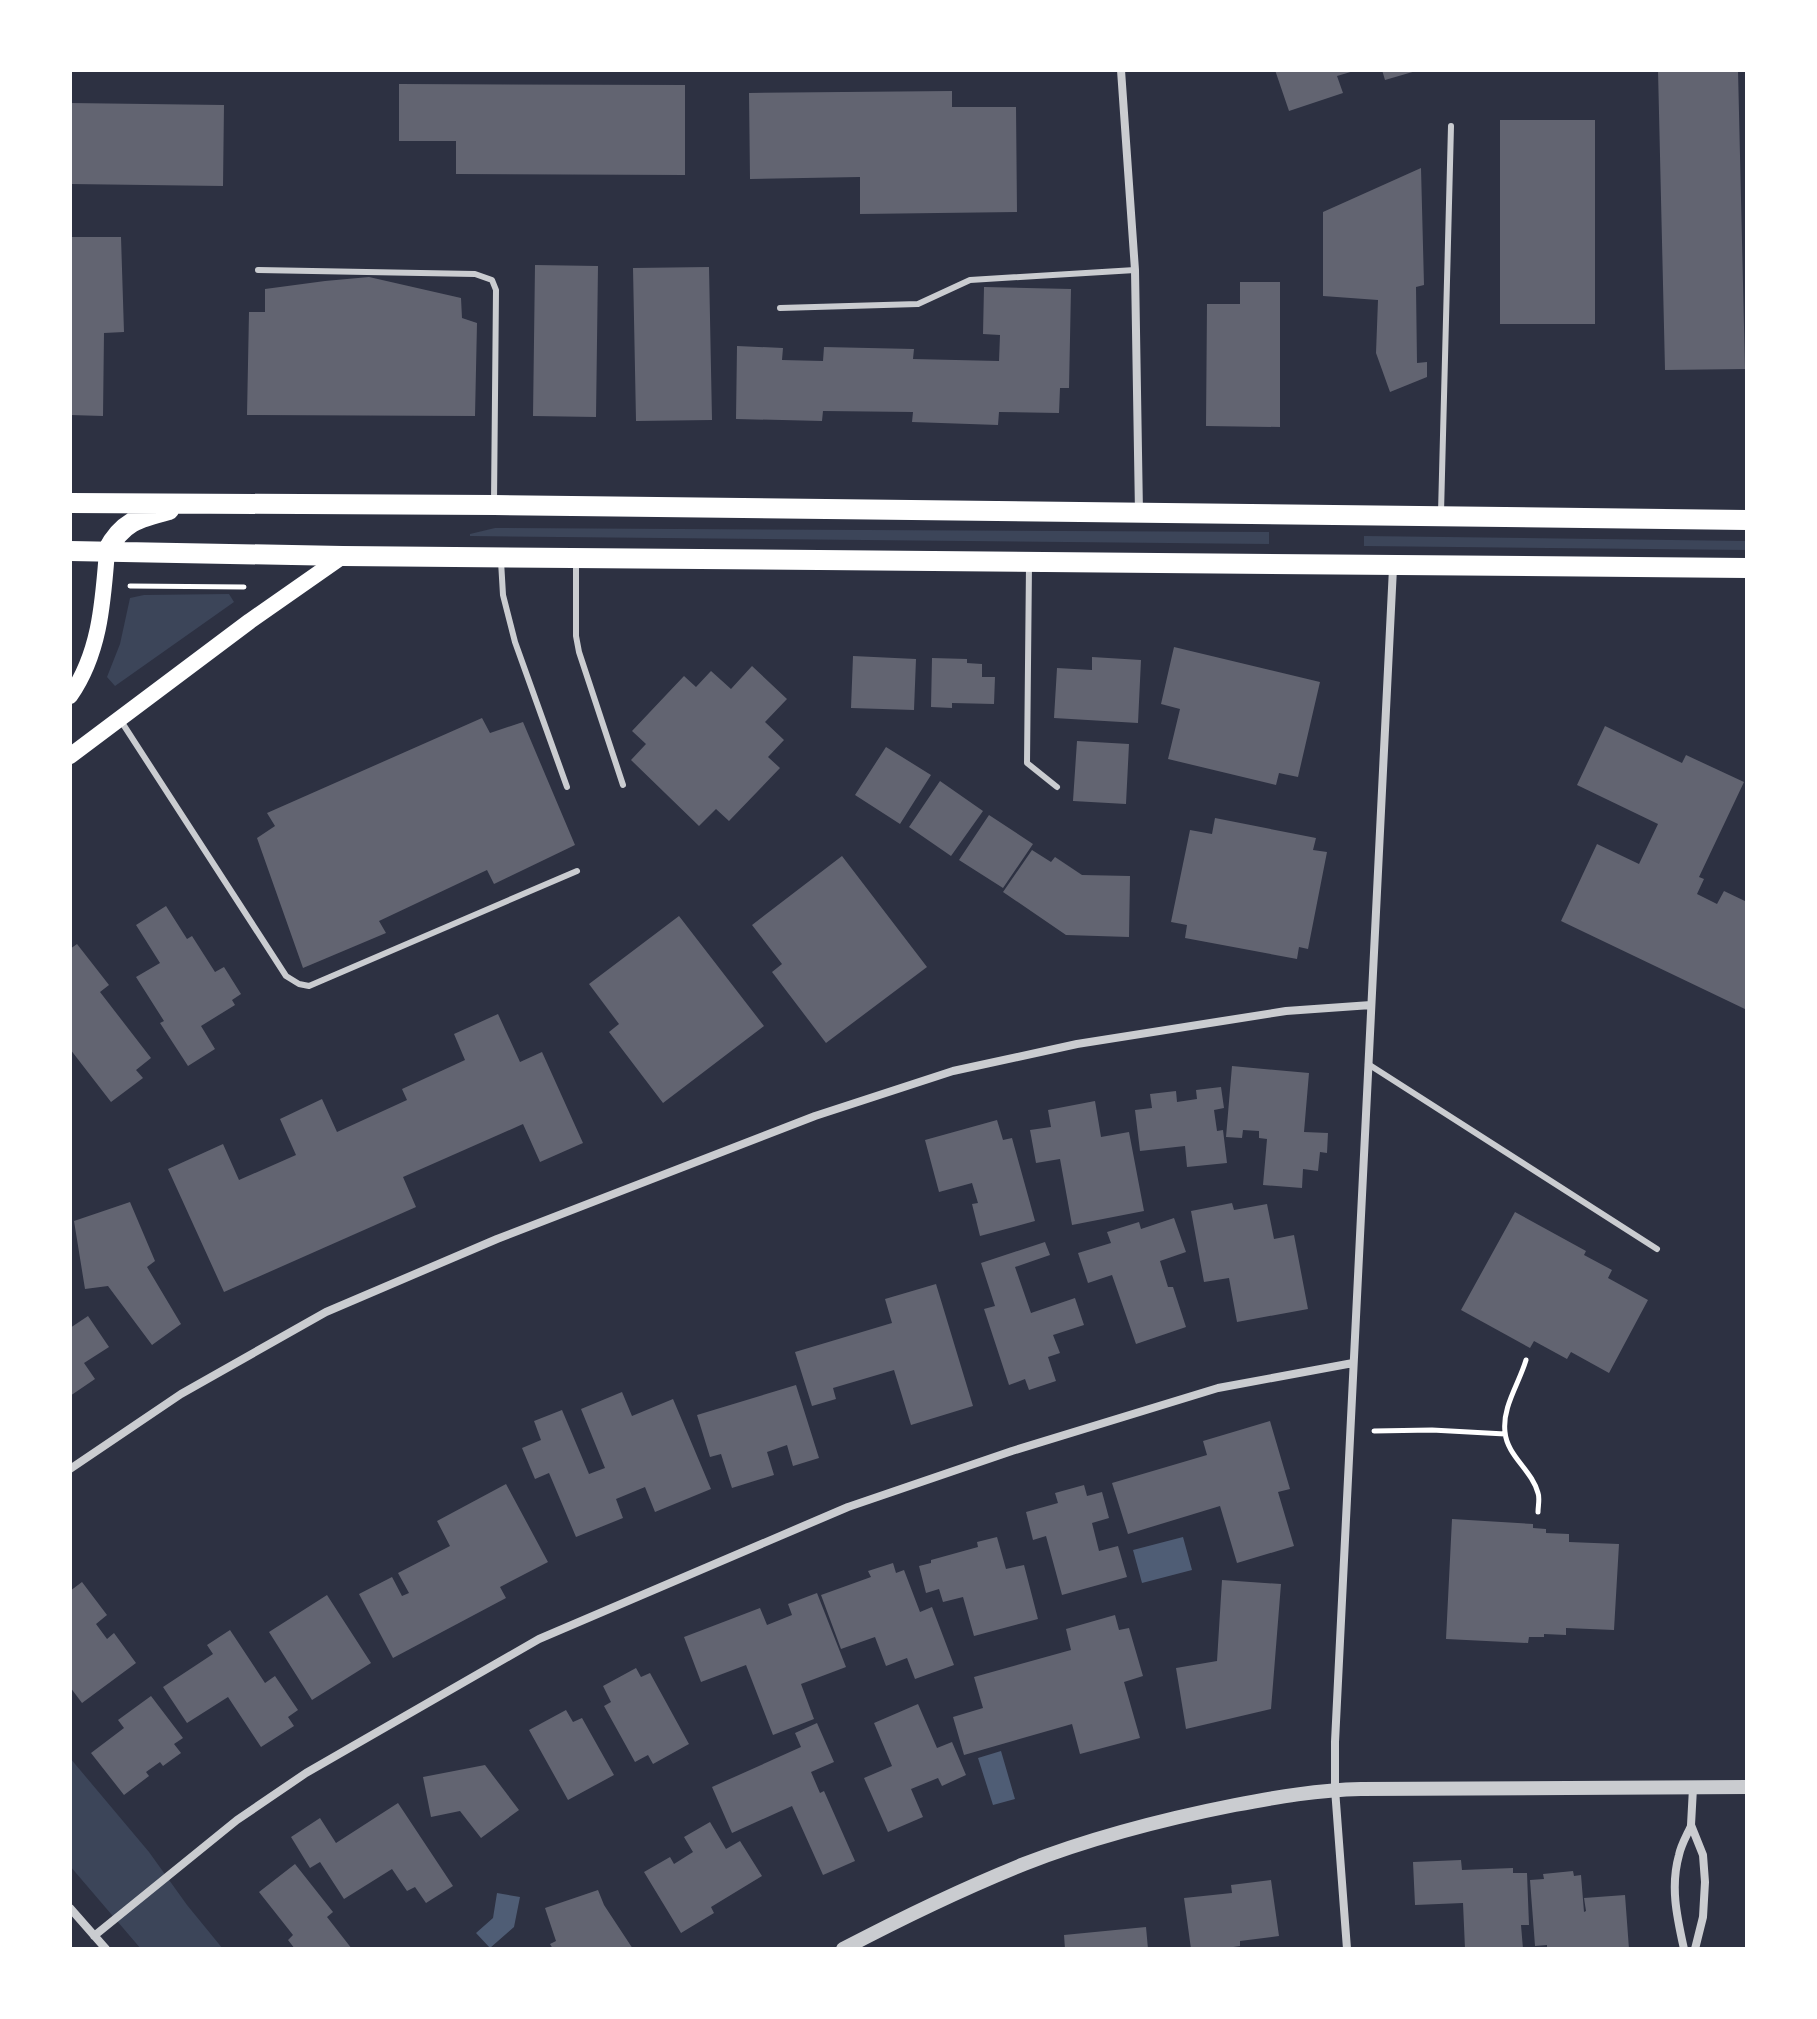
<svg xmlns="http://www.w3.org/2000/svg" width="1817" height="2019" viewBox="0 0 1817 2019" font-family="'Varela Round',sans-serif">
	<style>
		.green { fill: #3c4559 }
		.water { fill: #4f5d75 }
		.building { fill: #626471 }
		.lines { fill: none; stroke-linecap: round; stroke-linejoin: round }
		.path { stroke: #fff; stroke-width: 5 }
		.service { stroke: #caccd0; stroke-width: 6 }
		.minor { stroke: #caccd0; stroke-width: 8 }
		.tertiary { stroke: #caccd0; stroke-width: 14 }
		.secondary { stroke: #fff; stroke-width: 16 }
		.primary { stroke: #fff; stroke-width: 20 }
	</style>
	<rect width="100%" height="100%" fill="#2d3142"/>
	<path class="green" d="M495 528 1269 532V544L470 536V534Z
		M1364 536 1747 541V550L1364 546Z
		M229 594 234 602 115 686 107 677 120 644 130 598 144 595Z
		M70 1758 149 1852 187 1905 223 1949H141L70 1866Z"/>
	<path class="water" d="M1183 1537 1192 1570 1142 1583 1133 1550Z
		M1001 1751 1015 1799 993 1805 978 1758Z
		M497 1893 520 1897 514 1927 490 1948 476 1933 493 1918Z"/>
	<path class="building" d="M1275 70H1354V71L1337 76 1343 93 1289 111Z
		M1382 70H1416V71L1385 80Z
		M1658 70H1738L1745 369 1665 370Z
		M399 84 685 85V175L456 174V141H399Z
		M952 91V107H1016L1017 212 860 214V177L750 179 749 93Z
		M70 103 224 105 223 186 70 184Z
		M1500 120H1595V324H1500Z
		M1421 168 1424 285 1416 287 1417 363 1427 362V377L1390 392 1376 353 1378 300 1323 296V212Z
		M70 237H121L124 332 104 333 103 416 70 415Z
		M535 265 598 266 596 417 533 416Z
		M709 267 712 420 636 421 633 268Z
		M369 277 461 298 462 318 477 323 475 416 247 415 249 312H265V289L325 281Z
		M1240 282H1280V427L1206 426 1207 304H1240Z
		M984 287 1071 289 1069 388H1060L1059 413 999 412 998 425 912 422 913 412 823 411 822 421 736 419 737 346 783 348 782 360 823 361 824 347 914 349 913 359 999 361 1000 335 983 334Z
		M1174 647 1320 682 1298 777 1279 773 1276 785 1168 759 1180 709 1161 704Z
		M853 656 916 659 914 710 851 708Z
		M1092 657 1141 660 1138 723 1054 718 1057 668 1092 670Z
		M932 658 967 659V663L982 664V677H995L994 704 952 703V708L931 707Z
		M752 666 787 699 765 722 784 740 768 757 780 768 729 821 716 809 699 826 631 760 646 744 632 731 684 676 696 687 711 671 731 689Z
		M482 718 490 733 523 722 575 845 494 884 487 870 379 921 386 933 303 968 257 838 275 826 267 813Z
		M1605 726 1682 763 1686 755 1744 782 1699 877 1704 879 1697 894 1717 904 1724 891 1747 902V1010L1561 921 1597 844 1639 864 1658 824 1577 785Z
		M1077 741 1129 744 1126 804 1073 801Z
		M886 747 931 775 900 824 855 795Z
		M940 781 983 811 951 856 909 827Z
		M989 815 1033 844 1003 888 959 860Z
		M1215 818 1316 838 1313 850 1327 852 1308 949 1299 947 1297 959 1185 938 1187 925 1171 922 1190 830 1212 834Z
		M1032 850 1051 862 1055 857 1082 875 1130 876 1129 937 1066 935 1003 892Z
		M842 856 927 967 826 1043 772 972 782 964 752 925Z
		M166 906 187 939 192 936 215 972 224 967 241 994 232 1000 235 1005 201 1026 215 1049 188 1066 160 1023 164 1021 136 977 160 963 136 925Z
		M679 916 764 1026 663 1103 609 1032 619 1024 589 984Z
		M77 944 109 985 100 992 151 1058 136 1070 143 1078 111 1102 70 1049V949Z
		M498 1014 520 1062 542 1052 583 1143 540 1162 523 1124 403 1177 416 1207 224 1292 168 1169 223 1144 239 1180 296 1155 280 1119 322 1099 337 1132 407 1100 402 1089 465 1060 454 1034Z
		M1232 1066 1309 1073 1304 1132 1328 1133 1327 1153 1320 1152 1318 1171 1303 1169 1302 1188 1263 1185 1267 1139 1259 1138V1131L1243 1130 1242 1138 1226 1137Z
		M1221 1087 1224 1108 1214 1110 1217 1131 1223 1130 1227 1163 1187 1167 1185 1146 1140 1151 1135 1110 1152 1108 1150 1094 1176 1091 1177 1102 1197 1099 1196 1090Z
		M1095 1101 1101 1137 1129 1132 1144 1211 1072 1225 1060 1159 1036 1163 1030 1130 1051 1127 1048 1110Z
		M997 1120 1003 1140 1012 1138 1035 1221 980 1236 972 1204 978 1203 972 1183 939 1192 925 1140Z
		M130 1202 155 1261 147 1267 181 1324 152 1345 108 1286 85 1289 74 1221Z
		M1232 1203 1234 1210 1267 1204 1274 1239 1294 1235 1308 1309 1237 1322 1229 1278 1204 1282 1191 1211Z
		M1515 1212 1586 1251 1584 1255 1612 1270 1608 1278 1648 1300 1609 1373 1571 1352 1567 1359 1534 1341 1530 1348 1461 1310Z
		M1174 1218 1186 1252 1160 1261 1168 1287H1173L1186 1327 1136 1344 1112 1275 1088 1283 1078 1253 1111 1243 1107 1232 1139 1222 1141 1229Z
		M1045 1242 1050 1255 1015 1267 1031 1313 1075 1298 1084 1325 1053 1335 1060 1353 1048 1357 1056 1381 1029 1390 1025 1379 1009 1385 984 1309 995 1306 981 1263Z
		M936 1284 973 1406 911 1425 894 1370 833 1388 836 1399 812 1406 795 1352 892 1323 885 1299Z
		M88 1316 109 1347 84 1363 95 1379 70 1396V1328Z
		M796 1385 819 1458 793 1466 787 1445 767 1452 774 1475 732 1488 721 1454 710 1457 697 1415Z
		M622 1392 632 1416 673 1399 711 1489 655 1512 645 1487 616 1499 623 1518 576 1537 549 1473 535 1479 522 1448 541 1440 534 1421 562 1410 589 1474 605 1468 581 1409Z
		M1270 1421 1290 1489 1278 1492 1294 1546 1237 1563 1220 1506 1128 1534 1112 1483 1207 1455 1203 1441Z
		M506 1484 548 1562 500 1587 506 1598 393 1658 359 1594 392 1577 402 1596 409 1593 398 1573 450 1546 437 1521Z
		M1084 1485 1087 1496 1102 1492 1109 1518 1092 1523 1099 1551 1118 1546 1127 1577 1062 1595 1046 1536 1033 1540 1026 1512 1058 1503 1055 1493Z
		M1452 1519 1533 1524V1528L1546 1529V1533L1569 1534V1542L1619 1544 1614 1630 1566 1628V1635L1544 1634V1637H1529L1528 1643 1446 1639Z
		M997 1537 1006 1569 1024 1565 1038 1619 974 1636 963 1597 943 1602 939 1589 926 1593 919 1566 931 1563V1560L978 1547 977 1542Z
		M893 1563 896 1573 904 1570 920 1612 932 1607 954 1665 915 1679 907 1658 886 1666 875 1637 841 1649 821 1595 871 1577 868 1571Z
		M1222 1580 1281 1584 1271 1709 1186 1729 1176 1668 1217 1661Z
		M82 1582 107 1615 96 1624 107 1639 114 1633 136 1663 82 1703 70 1687V1591Z
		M817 1593 846 1667 801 1684 814 1719 773 1735 746 1665 701 1682 684 1637 760 1608 767 1625 792 1615 788 1604Z
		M327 1595 371 1663 312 1700 269 1632Z
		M1115 1615 1119 1630 1129 1628 1143 1676 1124 1682 1140 1738 1080 1754 1072 1724 964 1755 953 1717 983 1708 974 1677 1071 1650 1066 1629Z
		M230 1630 265 1683 275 1676 298 1710 288 1717 294 1726 261 1747 228 1697 187 1723 163 1687 213 1654 207 1645Z
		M636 1668 641 1677 650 1673 689 1744 653 1764 648 1755 635 1762 604 1706 611 1702 603 1686Z
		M151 1696 183 1738 174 1744 181 1753 163 1766 160 1762 146 1772 149 1776 124 1795 91 1753 124 1728 118 1720Z
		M918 1704 937 1748 952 1742 966 1775 942 1786 938 1778 911 1789 923 1817 888 1832 864 1778 892 1766 874 1723Z
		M566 1710 573 1722 582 1718 614 1775 568 1800 529 1730Z
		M817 1723 834 1762 811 1772 820 1793 824 1791 855 1861 823 1875 792 1806 732 1833 712 1787 801 1747 795 1733Z
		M485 1765 519 1810 481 1838 460 1811 431 1817 423 1777Z
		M398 1803 453 1886 426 1903 415 1887 407 1891 392 1869 344 1899 320 1862 310 1868 291 1837 320 1818 336 1843Z
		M710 1822 726 1849 740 1841 762 1876 711 1907 714 1913 681 1933 644 1872 670 1857 674 1864 693 1852 684 1837Z
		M1461 1860 1462 1870 1513 1868V1873H1527L1529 1925H1521L1523 1949H1465L1463 1903 1415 1905 1413 1862Z
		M295 1864 333 1912 327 1917 352 1949H295L288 1940 293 1935 259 1892Z
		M1573 1871 1574 1876 1581 1875 1584 1912 1586 1911 1584 1898 1625 1895 1629 1949H1547V1945L1535 1946 1530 1880 1544 1879 1543 1874Z
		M1271 1880 1279 1936 1240 1941V1946L1220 1949H1191L1184 1898 1232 1893 1231 1885Z
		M598 1890 604 1905 633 1949H553L550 1944 556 1941 545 1908Z
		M1146 1927 1148 1949H1065L1064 1935Z"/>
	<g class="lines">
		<path class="path" d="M130 586 244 587
			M1526 1360C1519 1384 1502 1407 1505 1432 1507 1456 1532 1470 1538 1493 1540 1498 1538 1506 1538 1512
			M1374 1431 1432 1430 1505 1434"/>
		<path class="service" d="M258 270 475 274 492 280 496 290 494 502
			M780 308 918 304 970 280 1135 270
			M1441 513 1451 126
			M501 561 503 595 515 642 567 787
			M576 562V636L579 652 623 785
			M1029 565 1027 763 1057 787
			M121 721 286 976 299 984 309 986 577 871
			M1368 1064 1657 1249"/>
		<path class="minor" d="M1121 70 1135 270 1139 513
			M70 1469 181 1394 326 1312 497 1239 815 1116 953 1071 1077 1044 1286 1011 1371 1005
			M1693 1788 1691 1825 1703 1855 1705 1882 1703 1917 1695 1949
			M70 1908 106 1949
			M94 1936 237 1820 306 1773 539 1639 848 1507 1012 1451 1218 1388 1353 1363
			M1347 1949 1335 1789V1742L1393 568
			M1684 1949C1677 1917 1670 1887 1679 1855 1681 1845 1687 1835 1691 1826"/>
		<path class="tertiary" d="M843 1949C902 1918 962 1889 1024 1864 1091 1838 1164 1819 1235 1805 1277 1797 1318 1790 1361 1789L1747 1787"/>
		<path class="secondary" d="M70 696C100 653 103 602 107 551
			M70 756 250 621 343 556"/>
		<path class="primary" d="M70 503 494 505 1747 520
			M70 551 343 556 1747 568
			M107 551C122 522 138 518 169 510"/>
	</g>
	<rect width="1817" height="2019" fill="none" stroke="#ffffff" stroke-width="144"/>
</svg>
